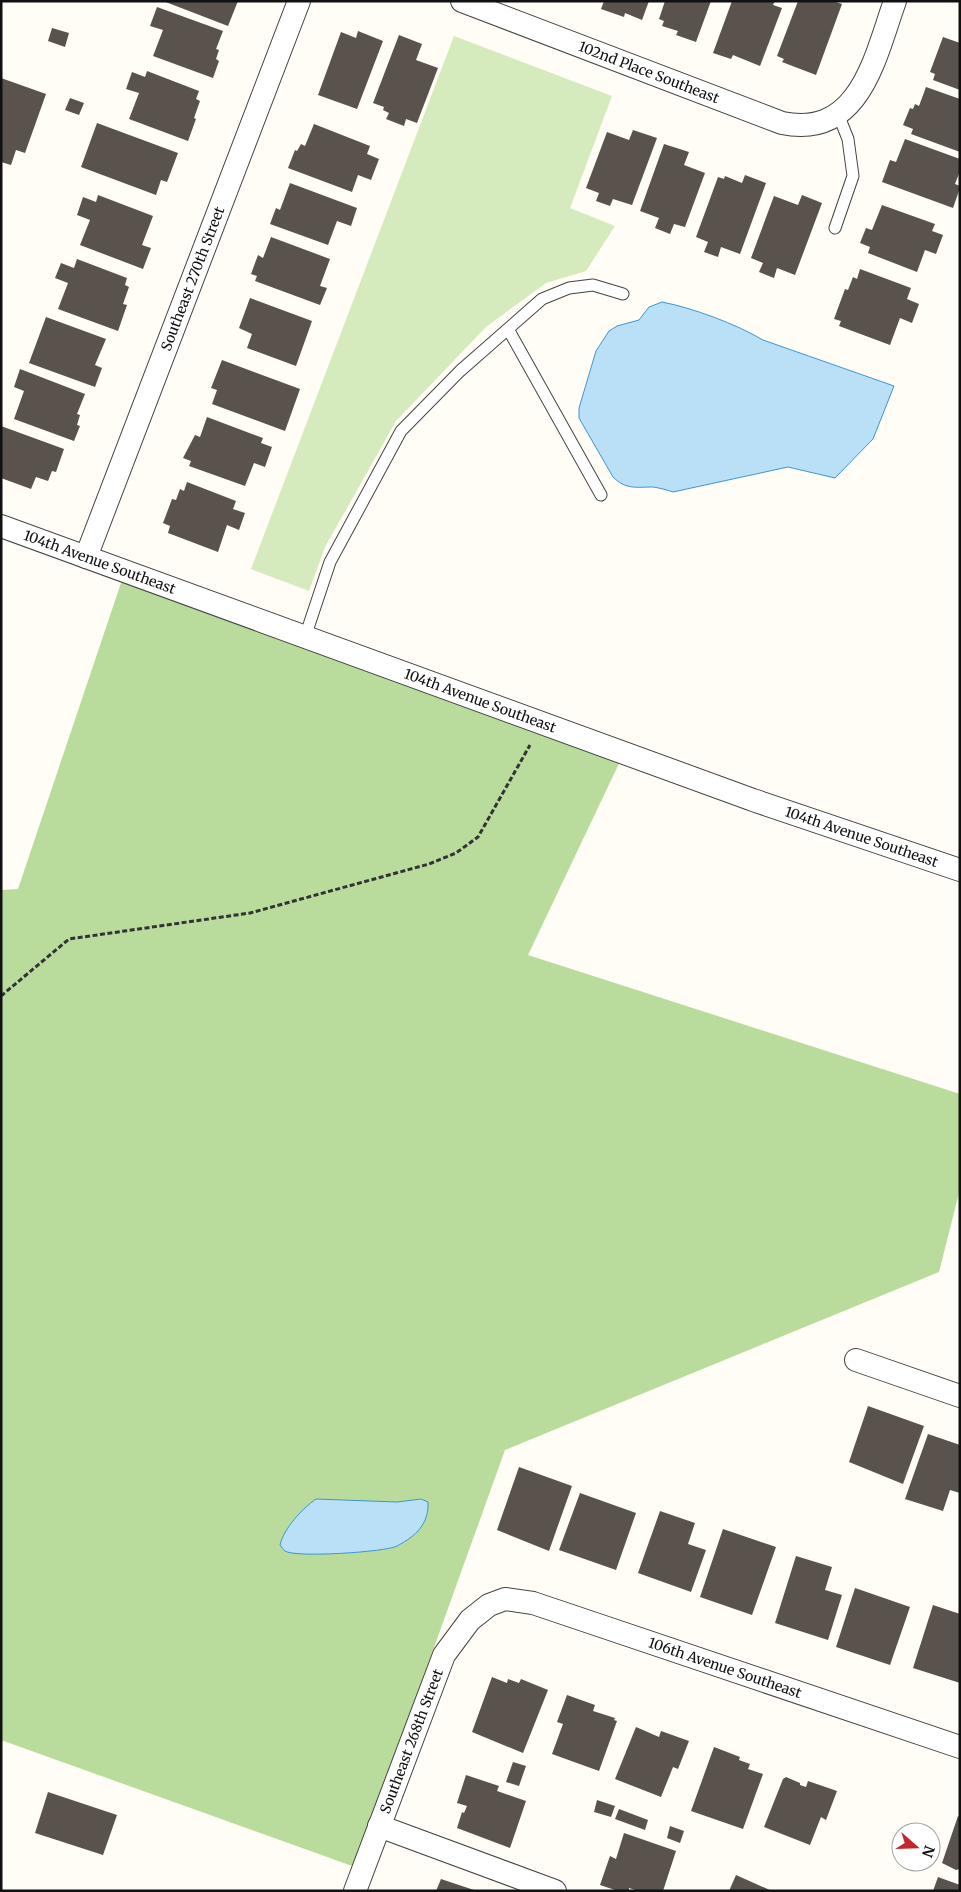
<svg xmlns="http://www.w3.org/2000/svg" width="961" height="1892" viewBox="0 0 961 1892" font-family="Merriweather,serif">
	<style>
		.green { fill: #d5ebbd }
		.forest { fill: #b9dc9c }
		.water { fill: #b9e0f7; stroke: #3f96cf }
		.building { fill: #5a524d }
		.lines { fill: none; stroke-linecap: round; stroke-linejoin: round }
		.lane-casing { stroke: #444; stroke-width: 13 }
		.street-casing { stroke: #444; stroke-width: 24 }
		.path { stroke: #333; stroke-width: 3; stroke-dasharray: 5 2.5; stroke-linecap: butt }
		.lane { stroke: #fff; stroke-width: 11 }
		.street { stroke: #fff; stroke-width: 22 }
		.labels { text-anchor: middle; stroke-width: 5; stroke-linejoin: round; paint-order: stroke }
		.street-label { font-size: 14px; fill: #111; stroke: #fff }
	</style>
	<rect width="100%" height="100%" fill="#fffdf5"/>
	<path class="green" d="M454 36 612 96 570 208 615 226 586 271 546 283 486 327 396 421 325 547 309 591 251 569Z"/>
	<path class="forest" d="M125 571 624 753 528 955 960 1094V1189L939 1272 505 1450 355 1867 1 1740V890L18 889Z"/>
	<path class="water" d="M662 302C693 308 736 324 763 340L894 386 873 439 835 478 788 467 673 492C667 490 660 488 653 487 637 487 626 490 613 477L579 418V408L596 351 609 331 617 326 639 320 649 307Z
		M316 1499 397 1502 421 1499 428 1502C429 1524 416 1536 397 1546 386 1552 295 1558 285 1551 283 1550 282 1547 280 1545 284 1528 302 1509 316 1499Z"/>
	<path class="building" d="M163 1H238L228 26Z
		M604 1H649L642 20 625 13 624 17 601 9Z
		M665 1H711L696 42 676 35 678 31 662 26 664 21 659 19Z
		M732 1H775L773 5 782 8 760 66 733 55 731 59 713 53Z
		M798 1H833L842 4 816 75 782 62 784 59 777 56Z
		M157 7 223 31 216 49 219 50 216 59 219 61 213 78 153 56 163 30 150 26Z
		M52 28 69 33 65 47 48 41Z
		M358 31 383 41 357 109 318 95 341 32 356 38Z
		M399 35 422 44 416 60 438 68 417 123 406 119 404 126 386 119 389 113 383 110 384 107 373 103Z
		M943 37 960 43V90L933 80 935 74 930 72Z
		M147 71 199 91 196 99 200 101 194 118 196 119 188 141 129 119 139 93 126 89 132 72 145 77Z
		M1 78 46 94 25 153 16 150 11 165 1 162Z
		M926 87 960 99V152L911 134 913 129 903 125 910 108 913 109 915 104 919 106Z
		M70 98 84 103 79 115 65 110Z
		M97 123 178 153 167 182 161 180 156 195 81 167Z
		M314 124 370 146 367 154 379 159 371 180 358 175 352 192 288 168 295 150 297 151 301 144 305 146Z
		M633 130 657 138 632 205 613 199 610 206 596 201 599 193 586 188 607 132 629 140Z
		M905 139 960 159V171L955 184 960 186V188L953 208 882 182 890 160 896 162Z
		M664 144 689 152 684 165 705 173 685 227 674 224 670 234 655 228 659 218 640 211Z
		M745 175 766 183 740 254 721 247 718 257 704 252 708 242 696 237 718 177 724 179 725 176 742 183Z
		M290 183 357 208 351 226 337 221 328 245 270 224 276 208 280 210Z
		M98 195 153 216 142 245 151 248 143 269 80 245 90 220 77 215 83 197 96 202Z
		M802 195 822 203 795 275 777 268 774 278 759 272 763 263 751 258 774 196 798 205Z
		M882 205 935 224 932 231 943 235 936 254 925 250 917 272 868 253 870 247 860 243 866 228 872 230Z
		M271 237 330 259 320 286 327 288 320 305 255 281 257 276 251 274 258 255 263 258Z
		M77 259 127 278 125 285 129 287 123 304 127 305 118 331 58 309 68 283 55 278 61 263 74 268Z
		M860 269 911 288 907 299 919 304 912 323 900 318 890 345 839 326 841 321 834 319 845 289 848 290 853 277 857 279Z
		M250 298 312 321 296 366 247 348 252 334 239 328Z
		M46 317 106 339 95 365 102 368 95 387 29 363Z
		M222 360 300 389 285 431 212 404 217 390 211 388Z
		M20 369 85 394 77 414 80 415 77 425 80 426 74 441 14 419 24 391 14 387Z
		M207 417 263 438 261 443 272 447 265 467 254 463 245 486 189 466 191 461 183 458 195 435 200 437Z
		M1 426 64 449 56 472 52 471 48 481 36 477 31 489 1 478Z
		M187 482 236 501 233 509 245 513 239 530 227 525 218 552 168 533 170 526 163 523 172 499 176 500 180 489 184 491Z
		M868 1406 924 1426 903 1484 849 1462Z
		M928 1434 960 1445V1493L950 1490 943 1511 905 1499Z
		M519 1467 572 1486 549 1551 497 1530Z
		M580 1493 636 1513 616 1570 559 1550Z
		M660 1511 695 1523 688 1544 706 1550 691 1592 638 1573Z
		M723 1529 776 1547 752 1615 700 1597Z
		M796 1556 832 1567 825 1590 842 1595 828 1640 775 1623Z
		M855 1588 910 1607 890 1665 836 1647Z
		M933 1605 960 1614V1683L913 1668Z
		M492 1677 507 1683 508 1679 519 1683 521 1679 548 1690 523 1753 472 1732Z
		M567 1695 595 1705 593 1711 615 1718 614 1720 617 1721 599 1771 552 1754 563 1724 557 1722Z
		M636 1727 659 1737 661 1731 689 1741 678 1769 673 1767 661 1797 615 1779Z
		M714 1747 740 1757 739 1760 750 1764 748 1769 763 1774 743 1829 691 1811Z
		M513 1762 526 1766 519 1786 506 1782Z
		M466 1775 499 1786 497 1791 526 1801 510 1848 457 1828 462 1812 464 1813 467 1806 457 1803Z
		M786 1777 800 1783V1785L806 1787 808 1781 837 1791 826 1820 821 1817 810 1845 764 1827 783 1779Z
		M48 1792 117 1815 103 1855 35 1833Z
		M597 1800 615 1806 611 1817 594 1812Z
		M619 1809 648 1820 645 1830 615 1819Z
		M958 1816 960 1817V1869L956 1870 942 1863Z
		M670 1826 684 1831 680 1843 667 1838Z
		M624 1833 676 1851 663 1891H638L629 1888V1891H618L600 1885 610 1856 616 1859Z
		M736 1875 772 1891H729Z
		M938 1877 960 1885V1891H933Z
		M441 1879 474 1890V1891H436Z"/>
	<g class="lines">
		<g class="lane-casing">
			<path id="lane" d="M835 228 853 176 848 139 838 114
				M508 329 601 495
				M305 637 330 562 401 431 460 371 542 299 569 288 593 285 623 294"/>
		</g>
		<g class="street-casing">
			<g id="street">
				<path id="s1" d="M462 1 782 123C860 139 875 57 895 1"/>
				<path id="s2" d="M1 526 753 800 960 870"/>
				<path id="s3" d="M86 557 299 1"/>
				<path d="M856 1360 960 1396"/>
				<path d="M379 1826 555 1891"/>
				<path id="s4" d="M355 1891 444 1655 470 1620 489 1605 505 1599 533 1603 960 1747"/>
			</g>
		</g>
		<path class="path" d="M1 996 69 939 250 913 429 864 456 853 478 837 530 745"/>
		<use href="#lane" class="lane"/>
		<use href="#street" class="street"/>
	</g>
	<g class="labels">
		<g class="street-label">
			<text dy="5" stroke="none"><textPath href="#s1" startOffset="200">102nd Place Southeast</textPath></text>
			<text dy="5" stroke="none"><textPath href="#s3" startOffset="298">Southeast 270th Street</textPath></text>
			<text dy="5" stroke="none"><textPath href="#s2" startOffset="105">104th Avenue Southeast</textPath></text>
			<text dy="5" stroke="none"><textPath href="#s2" startOffset="510">104th Avenue Southeast</textPath></text>
			<text dy="5" stroke="none"><textPath href="#s2" startOffset="915">104th Avenue Southeast</textPath></text>
			<text dy="5" stroke="none"><textPath href="#s4" startOffset="568">106th Avenue Southeast</textPath></text>
			<text dy="5" stroke="none"><textPath href="#s4" startOffset="160">Southeast 268th Street</textPath></text>
		</g>
	</g>
	<rect width="961" height="1892" fill="none" stroke="#111111" stroke-width="5"/>
	<g transform="translate(916 1847) rotate(110)"><circle r="24" fill="#ffffff" stroke="#a0a0a0"/>
	<path d="M0-4L9 19L0 12L-9 19Z" fill="#c4262e"/>
	<text y="-8" font-size="14" font-weight="bold" text-anchor="middle" fill="#111111">N</text>
	</g>
</svg>
